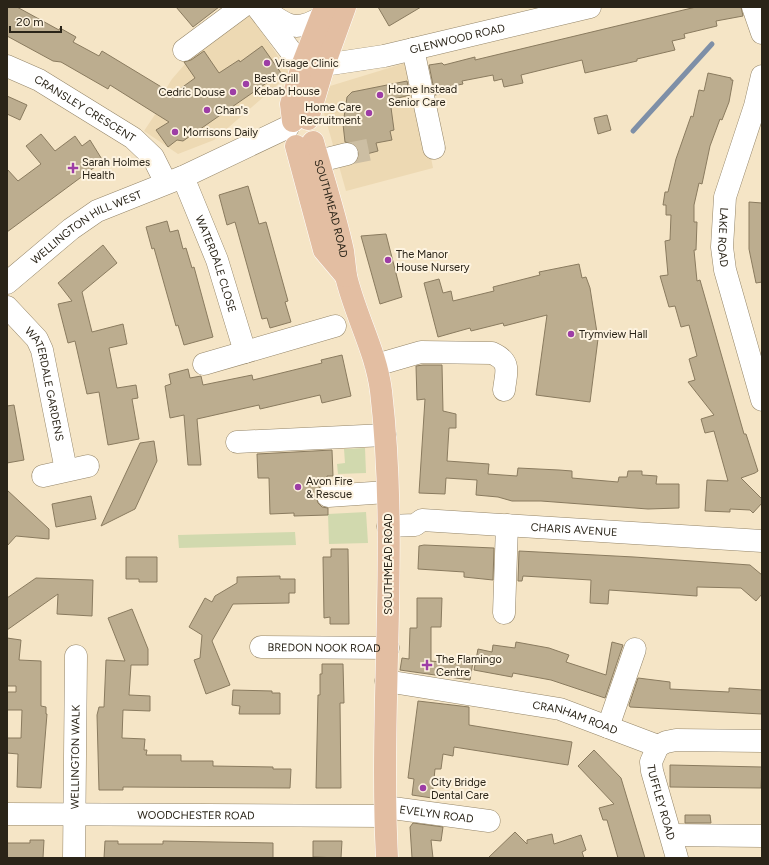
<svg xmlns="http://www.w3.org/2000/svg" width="769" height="865" viewBox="0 0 769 865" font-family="Figtree,sans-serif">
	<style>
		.built { fill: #edd9b3 }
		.green { fill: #d1d9ae }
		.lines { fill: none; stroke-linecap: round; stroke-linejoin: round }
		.stream { stroke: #7e8fa7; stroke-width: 5 }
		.building { fill: #bcad8f; stroke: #8a7b5f }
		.minor-tunnel { stroke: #ccbea3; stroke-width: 22; stroke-dasharray: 22 11; stroke-linecap: butt }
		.minor-casing { stroke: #948568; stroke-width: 23 }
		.major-casing { stroke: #fff; stroke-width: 23 }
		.minor { stroke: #fff; stroke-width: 22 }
		.major { stroke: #e3bea2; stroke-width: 22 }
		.poi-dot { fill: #9d3da6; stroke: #fdf3e0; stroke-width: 1.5 }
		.labels { text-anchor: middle; stroke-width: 4; stroke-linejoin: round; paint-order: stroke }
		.street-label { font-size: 11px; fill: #2a2418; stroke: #fdf3e0 }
		.poi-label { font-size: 11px; fill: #2a2418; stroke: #fdf3e0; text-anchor: start }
	</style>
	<rect width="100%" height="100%" fill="#f5e5c6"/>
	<path class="built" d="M247 10 290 74 214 140 178 154 144 131 160 107 156 105 172 79 185 64 182 59Z
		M412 61 433 168 346 191 322 106 330 86Z"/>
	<path class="green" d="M365 448 366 473 338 474 337 464 345 463 344 449Z
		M366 512 368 543 329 544 328 514Z
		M295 532 296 545 179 548 178 535Z"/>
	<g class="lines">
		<path class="stream" d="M633 131 712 44"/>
	</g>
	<path class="building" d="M7 7H17L59 30 60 28 76 37 73 42 99 56 102 51 173 94 195 78 184 62 191 60 204 51 219 73 239 60 240 62 262 46 281 73 183 141 177 140 168 147 156 130 169 122 110 85 108 89 61 62 53 61 7 36Z
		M176 7H219L193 27Z
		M378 7H421L389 26Z
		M696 7H741L743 16 716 21 717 26 684 34 685 38 672 41 675 50 637 59V61L585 73 582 60 521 75 523 83 504 87 502 79 494 81 493 75 462 81 463 84 448 87 449 92 435 95 429 65 442 63 444 65 475 57V60Z
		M708 73 731 78V80H733L729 102 722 120 720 119 710 146 702 184 699 183 694 205V222H697L696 250H694L697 281 700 280 744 434H746L758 471 755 473 741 478 762 499V503L753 513 750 510 730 509V512L705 511 707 480 728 481 714 431 705 433 701 419 714 415 688 382 695 380 689 359 697 356 689 325 681 327 675 306 669 307 660 276 668 275 665 241 670 240 671 215H666V205H663L665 192H668L676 159 691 116 693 117 699 90 704 91Z
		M407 81 410 95 390 100 394 130 390 131 392 140 376 143 378 151 359 156V151L356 145 345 142 343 124 347 97 352 92Z
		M7 96 27 105 20 120 7 114Z
		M607 115 611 130 598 134 594 118Z
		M41 134 55 151 75 136 82 146 90 140 103 161 7 232V169L18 181 41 164 26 146Z
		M248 186 259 224 266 222 288 301 285 302 291 322 270 328 267 318 262 319 235 222 227 225 219 195Z
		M749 202 762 203V282L756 283 749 249Z
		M167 221 170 232 178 230 183 249 186 248 192 268 194 267 213 337 184 345 178 325 176 326 154 248 152 249 146 227Z
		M386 234 402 297 380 304 361 236Z
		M103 245 117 263 82 292 92 332 123 324 127 344 109 348 117 388 136 385 138 398 132 399 139 439 108 445 99 392 87 394 75 341 68 343 58 304 72 301 58 283Z
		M579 264 582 278 586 277 590 288 598 339 590 402 536 395 547 315 504 326 503 323 471 331 470 328 438 337 424 283 439 279 443 293 451 291 453 301 494 291 493 287 540 275 539 272Z
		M342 355 351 396 322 403 320 395 260 409 259 405 197 419 201 465H188L184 415 170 418 165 386 171 384 169 374 188 369 190 378 201 376 203 385 252 375 253 380 322 363 321 360Z
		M423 365H442L443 411 456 414V428H449L447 461 489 464 488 474 517 476 518 468 559 470 572 471V478L618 482 619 477H627L628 471H642V475L657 476 656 484H679V508L648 509 541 501H512L498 497 476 495 477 480 446 478 445 494 419 493 425 399 417 400 416 366Z
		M14 405 24 460 7 463V406Z
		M154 441 157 461 135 509 101 526 140 443Z
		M332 450 333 476H327V484L321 486 317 490 316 496 318 503 322 507 328 508V515L294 516V513L270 514 269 478H258L257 454Z
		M7 490 49 529V539L16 536 7 546Z
		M91 496 96 519 56 527 52 504Z
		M424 545 494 548 493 580 464 577V572L418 569 419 546Z
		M331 549H348L349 624H330V617L324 618 323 557H331Z
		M519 551 634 557 750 565 762 575V594L756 601 741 588 697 587V596L609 590 608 604 590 603 591 580 523 576 522 581H518Z
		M126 557H157V582H139V579H126Z
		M280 576V579H295V593H289V603L233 604 212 641 230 685 206 694 194 660 200 658 202 635 189 627 205 598 212 602 215 596 237 583V577Z
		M36 578 93 580 92 616 57 614 58 594 7 630V598Z
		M417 598H442L441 627H431V661L458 664 459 660 473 662 470 680 400 670 402 658 409 659 410 628H417Z
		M132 609 148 649V665H131L129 695 150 696V711L123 710 122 738 145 739 144 750H147L146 755H181V761H213V766L273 767V769H291L290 788 123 787V790H99L97 715 99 707H104L106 660 125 661 108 618Z
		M7 638 21 640 19 660 41 661V706L46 707V714H47L41 788 17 787 18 754 7 753V738H21L22 710H7V692H16V686H7Z
		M516 642 549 648 569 655 566 662 606 675 612 642 623 645 605 698 551 680 513 673 512 677 474 670 478 649 492 652 493 645 515 648Z
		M322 664H343L344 703H340L341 788H316L318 695H320V674H322Z
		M638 678 670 682V689L729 692V688L762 690V714L630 707 629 705Z
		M233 690 272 691V693H280V714H239L240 706 232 705Z
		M418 701 469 707V725L572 742 568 765 454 747 453 756 443 754 441 769H435L432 798 412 795 414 779 408 778Z
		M594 750 621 778 645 858H618L607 820H603L599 808 614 804 578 766Z
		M670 765 762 767 761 788 670 787Z
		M685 815H710L711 823H685Z
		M413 823 443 827 441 841 431 840 433 858H412L410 827Z
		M515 832 527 844V840L552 834 554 844 581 835 586 850 582 852 584 858H488Z
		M30 840H44L43 858H7V843H30Z
		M105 841H118V844H163V841L273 843V858H104Z
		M313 841H342L341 858 313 857Z"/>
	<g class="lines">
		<path class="minor-tunnel" d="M347 154 377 148"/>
		<g class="minor-casing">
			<g id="minor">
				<path d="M257 7 302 66"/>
				<path d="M753 7 762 33"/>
				<path d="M264 9C285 25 295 33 320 18"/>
				<path d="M413 49 434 148"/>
				<path d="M184 50 242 7"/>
				<path id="s1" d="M324 65 384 56 590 7"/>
				<path id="s2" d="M7 66 39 80 133 138 153 157 166 183"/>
				<path id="s3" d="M762 76 755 106 725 197 722 247 725 270 762 400"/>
				<path d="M319 161 347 154"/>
				<path id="s4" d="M183 177 217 260 245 352"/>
				<path id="s5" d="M7 283 71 229 97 211 185 176 288 127"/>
				<path id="s6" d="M7 307 37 339 42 350 66 470"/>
				<path d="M204 364 335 326"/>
				<path d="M376 365 421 352 492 353C512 362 506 372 504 390"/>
				<path d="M237 442 385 435"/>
				<path d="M43 476 88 466"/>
				<path d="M328 496 387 492"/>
				<path id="s7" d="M388 526 415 525 422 520 762 541"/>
				<path d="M504 613 507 525"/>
				<path id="s8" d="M261 647 388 648"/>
				<path id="s9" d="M386 681 560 709 658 746"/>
				<path d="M608 727 635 649"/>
				<path id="s10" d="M658 746 651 762 652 771 677 858"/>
				<path d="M658 746 666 742 676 740 762 741"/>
				<path id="s11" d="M385 807 489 821"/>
				<path id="s12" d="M7 814 385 816"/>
				<path d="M671 835 762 836"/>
				<path id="s13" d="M74 858 76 656"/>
			</g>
		</g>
		<g class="major-casing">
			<g id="major">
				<path d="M308 119 324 65 345 7"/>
				<path d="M293 121 291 104 302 66 325 7"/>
				<path id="s14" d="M313 142C323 178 335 214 343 251 344 259 345 268 346 276 355 315 376 351 381 391 399 546 379 703 387 858"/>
				<path d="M296 146 324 250 346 276"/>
			</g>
		</g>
		<use href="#minor" class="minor"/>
		<use href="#major" class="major"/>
	</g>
	<g class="poi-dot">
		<circle cx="267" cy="63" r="4"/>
		<circle cx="246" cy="84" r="4"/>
		<circle cx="233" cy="92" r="4"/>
		<circle cx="380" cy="95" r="4"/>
		<circle cx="207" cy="110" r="4"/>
		<circle cx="369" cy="113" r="4"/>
		<circle cx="175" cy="132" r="4"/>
		<path d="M71 162h4v4h4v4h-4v4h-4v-4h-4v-4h4z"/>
		<circle cx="388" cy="260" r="4"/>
		<circle cx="571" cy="334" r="4"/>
		<circle cx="298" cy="487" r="4"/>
		<path d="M425 659h4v4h4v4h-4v4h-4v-4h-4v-4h4z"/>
		<circle cx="423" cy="788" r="4"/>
	</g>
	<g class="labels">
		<g class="street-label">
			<text dy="4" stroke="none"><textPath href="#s1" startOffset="136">GLENWOOD ROAD</textPath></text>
			<text dy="4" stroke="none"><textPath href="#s2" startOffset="89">CRANSLEY CRESCENT</textPath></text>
			<text dy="4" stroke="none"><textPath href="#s14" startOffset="69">SOUTHMEAD ROAD</textPath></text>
			<text dy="4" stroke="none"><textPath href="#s5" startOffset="98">WELLINGTON HILL WEST</textPath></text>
			<text dy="4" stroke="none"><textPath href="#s3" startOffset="167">LAKE ROAD</textPath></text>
			<text dy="4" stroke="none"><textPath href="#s4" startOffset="93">WATERDALE CLOSE</textPath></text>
			<text dy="4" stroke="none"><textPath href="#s6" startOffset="89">WATERDALE GARDENS</textPath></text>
			<text dy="4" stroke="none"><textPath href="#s7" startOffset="188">CHARIS AVENUE</textPath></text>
			<text transform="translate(388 564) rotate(-90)" y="4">SOUTHMEAD ROAD</text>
			<text dy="4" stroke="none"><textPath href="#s8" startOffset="63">BREDON NOOK ROAD</textPath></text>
			<text dy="4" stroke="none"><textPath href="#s9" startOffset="193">CRANHAM ROAD</textPath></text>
			<text dy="4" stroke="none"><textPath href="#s13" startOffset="101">WELLINGTON WALK</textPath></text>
			<text dy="4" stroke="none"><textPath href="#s10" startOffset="59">TUFFLEY ROAD</textPath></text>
			<text dy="4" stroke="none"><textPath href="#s11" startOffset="52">EVELYN ROAD</textPath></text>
			<text dy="4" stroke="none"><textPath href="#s12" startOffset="189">WOODCHESTER ROAD</textPath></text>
		</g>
		<g class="poi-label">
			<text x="275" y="67">Visage Clinic</text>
			<text x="254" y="82">Best Grill<tspan x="254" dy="13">Kebab House</tspan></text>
			<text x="388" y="93">Home Instead<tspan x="388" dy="13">Senior Care</tspan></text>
			<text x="225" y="96" text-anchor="end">Cedric Douse</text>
			<text x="361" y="111" text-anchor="end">Home Care<tspan x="361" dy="13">Recruitment</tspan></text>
			<text x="215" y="114">Chan's</text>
			<text x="183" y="136">Morrisons Daily</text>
			<text x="82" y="166">Sarah Holmes<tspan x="82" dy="13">Health</tspan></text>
			<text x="396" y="258">The Manor<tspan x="396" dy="13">House Nursery</tspan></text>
			<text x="579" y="338">Trymview Hall</text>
			<text x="306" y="485">Avon Fire<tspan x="306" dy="13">&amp; Rescue</tspan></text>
			<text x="436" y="663">The Flamingo<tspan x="436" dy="13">Centre</tspan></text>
			<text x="431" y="786">City Bridge<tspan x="431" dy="13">Dental Care</tspan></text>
		</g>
	</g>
	<rect width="769" height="865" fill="none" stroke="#2a2418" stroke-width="16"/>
	<path d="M10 26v6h51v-6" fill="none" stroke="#2a2418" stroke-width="2"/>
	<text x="16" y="26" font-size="12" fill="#2a2418" stroke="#fdf3e0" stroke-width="3" paint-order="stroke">20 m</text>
</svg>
